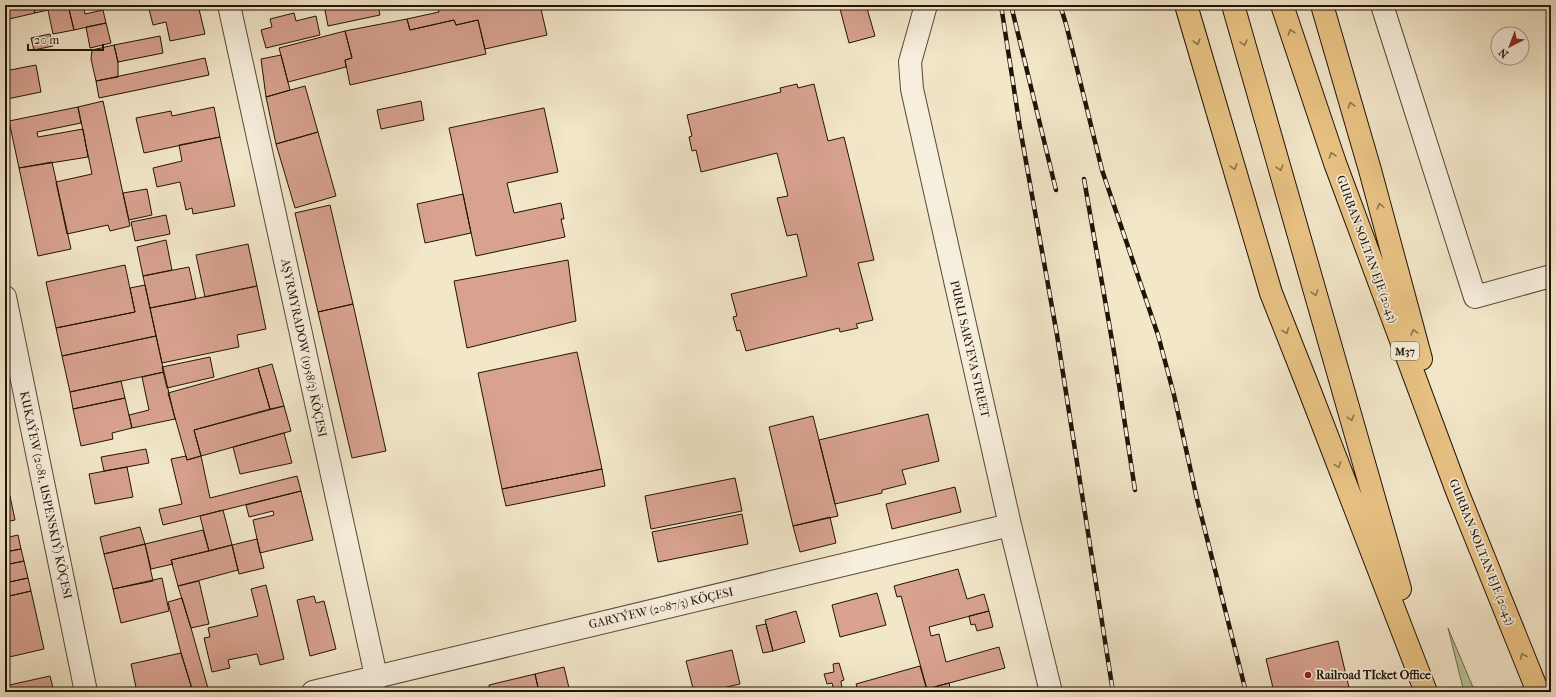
<svg xmlns="http://www.w3.org/2000/svg" width="1556" height="697" viewBox="0 0 1556 697" font-family="'IM FELL French Canon',serif">
	<style>
		.green { fill: #bac597; stroke: #6d6c4e }
		.building { fill: #d8a28f; stroke: #201406 }
		.lines { fill: none; stroke-linecap: round; stroke-linejoin: round }
		.minor-casing { stroke: #554937; stroke-width: 24 }
		.highway-casing { stroke: #201406; stroke-width: 24 }
		.minor { stroke: #f7efdd; stroke-width: 22 }
		.highway { stroke: #eac485; stroke-width: 22 }
		.rail-casing { stroke: #201406; stroke-width: 4.5 }
		.rail { stroke: #f7efdd; stroke-width: 3; stroke-dasharray: 9; stroke-linecap: butt }
		.oneway { stroke: #8f754c }
		.poi-dot { fill: #8f2418; stroke: #f7efdd; stroke-width: 1.5 }
		.labels { text-anchor: middle; stroke-width: 3.5; stroke-linejoin: round; paint-order: stroke }
		.shield { fill: #f7efdd; stroke: #605646; stroke-width: 1 }
		.shield-label { font-size: 11px; font-weight: bold; fill: #201406 }
		.street-label { font-size: 12px; fill: #201406; stroke: #f7efdd }
		.poi-label { font-size: 12px; font-weight: bold; fill: #201406; stroke: #f7efdd; text-anchor: start }
	</style>
	<rect width="100%" height="100%" fill="#f3e7ca"/>
	<filter id="stains"><feTurbulence type="fractalNoise" baseFrequency=".005" numOctaves="4"/><feColorMatrix values="0 0 0 0 .2 0 0 0 0 .09 0 0 0 0 .02 0 0 0 .5 -.17"/></filter>
	<radialGradient id="worn" r=".72"><stop offset=".6" stop-color="#630" stop-opacity="0"/><stop offset="1" stop-color="#630" stop-opacity=".3"/></radialGradient>
	<path class="green" d="M1448 628 1475 692H1464Z"/>
	<path class="building" d="M5 5H33L35 13 5 20Z
		M33 5H47L48 10 35 13Z
		M47 5H68L74 30 53 34Z
		M68 5H83L85 14 103 10 106 23 74 30Z
		M148 5H198L205 34 170 41 166 22 153 25Z
		M324 5H378L380 15 328 26Z
		M457 5H540L547 35 485 49 478 20 456 25 454 20 410 30 407 19 439 12 438 9Z
		M839 5H866L875 36 849 43Z
		M294 13 296 21 316 16 320 35 266 48 261 30 272 27 270 19Z
		M407 19 410 30 454 20 456 25 478 20 486 54 350 85 345 60 352 58 345 31Z
		M106 23 111 43 90 48 86 27Z
		M345 31 352 58 345 60 346 67 288 82 279 48Z
		M50 34 53 46 34 50 31 38Z
		M160 36 163 53 118 62 114 45Z
		M114 45 118 62V77L96 81 91 59 92 50Z
		M281 55 290 90 266 97 261 59Z
		M205 58 209 75 99 98 96 81Z
		M36 65 41 92 7 99 5 88V71Z
		M797 84 798 88 814 84 828 141 844 137 874 260 858 263 873 320 856 324 858 328 840 332 839 328 746 351 740 330 737 331 733 317 737 316 731 294 807 276 797 234 787 236 777 198 788 196 777 153 701 172 696 150 692 151 689 137 692 136 687 115 781 92 780 88Z
		M305 86 318 132 276 144 266 97Z
		M103 101 130 226 110 231 108 225 67 234 56 182 92 174 78 107Z
		M421 101 424 120 381 129 377 110Z
		M78 107 81 123 37 132 38 137 83 129 88 157 19 168 9 121Z
		M214 107 220 137 144 153 136 118 171 111 172 116Z
		M544 108 558 172 507 183 514 213 561 203 564 219H561L565 237 476 256 449 128Z
		M318 132 336 196 295 208 276 144Z
		M220 137 235 206 193 214 192 208 186 210 180 182 157 187 153 168 182 161 179 145Z
		M52 162 71 249 38 256 19 168Z
		M147 189 152 215 129 220 123 193Z
		M463 194 471 233 425 243 417 204Z
		M330 205 353 304 318 312 295 213Z
		M166 215 170 234 135 241 131 222Z
		M166 240 172 270 143 276 137 247Z
		M248 244 257 286 205 297 196 255Z
		M568 260 576 321 467 348 454 281Z
		M125 265 135 312 56 328 46 282Z
		M189 267 196 299 150 308 143 276Z
		M145 285 156 336 62 356 56 328 135 312 130 288Z
		M257 286 266 329 237 335 239 347 162 363 150 308Z
		M353 304 386 451 352 458 318 312Z
		M156 336 164 372 70 392 62 356Z
		M577 352 602 469 502 489 478 373Z
		M210 357 214 377 167 388 162 367Z
		M272 364 284 406 270 409 258 368Z
		M258 368 270 409 194 430 201 456 187 460 168 393Z
		M164 372 175 419 132 428 129 415 149 410 142 377Z
		M121 381 125 398 73 409 70 392Z
		M125 398 132 428 112 433 113 439 81 446 73 409Z
		M284 406 291 431 201 456 194 430Z
		M928 414 939 461 902 470 906 484 882 490V493L835 504 819 440Z
		M813 416 838 516 793 526 769 427Z
		M284 433 292 463 240 474 233 447Z
		M146 449 149 463 104 471 101 457Z
		M186 456 187 460 201 456 210 498 297 476 301 491 163 525 159 509 182 504 171 459Z
		M127 467 133 497 95 504 89 474Z
		M602 469 605 486 506 506 502 489Z
		M735 478 742 511 651 529 645 496Z
		M955 487 961 512 892 529 886 504Z
		M301 491 313 540 260 553 253 520 274 515 273 511 249 517 246 505Z
		M10 496 15 520 5 522V497Z
		M223 510 232 545 209 551 200 516Z
		M742 514 748 544 658 562 652 532Z
		M830 517 836 543 800 552 793 526Z
		M140 527 145 544 104 554 100 537Z
		M203 530 209 551 171 560 173 564 151 569 145 544Z
		M18 535 21 549 5 552V538Z
		M257 539 264 568 239 574 232 545Z
		M145 544 153 581 113 589 104 554Z
		M232 545 238 570 178 586 171 560Z
		M21 549 24 561 5 565V552Z
		M24 561 28 578 5 583V565Z
		M958 569 967 599 984 594 989 611 929 627 931 636 939 634 946 662 999 647 1005 668 927 689 901 596 897 597 894 586Z
		M28 578 31 591 5 597V583Z
		M162 578 169 611 121 623 113 589Z
		M199 581 209 624 191 628 178 586Z
		M266 585 284 659 260 665 257 654 228 660 230 668 212 672 204 638 210 637 208 628 258 616 251 589Z
		M31 591 44 649 5 658V597Z
		M877 593 886 625 840 637 832 605Z
		M314 596 316 603 324 601 336 649 310 656 297 600Z
		M182 598 191 628 209 692H193L181 653 168 602Z
		M796 611 805 642 773 651 765 620Z
		M989 611 993 627 977 631 975 624 971 625 969 616Z
		M766 624 773 651 763 653 756 626Z
		M1338 641 1350 692H1274L1266 659Z
		M732 650 740 684 705 692H694L686 661Z
		M181 653 193 692H137L131 664Z
		M839 663 844 680 841 681 842 688 834 690 832 683 827 684 824 674 834 672 833 664Z
		M920 666 926 687 907 692H850L858 690 856 684Z
		M564 667 570 692H539L535 674Z
		M535 674 539 692H490L489 685Z
		M50 676 54 692H5V686Z
		M949 683 951 692H938L937 686Z"/>
	<g class="lines">
		<g class="minor-casing">
			<path id="minor" d="M229 5 376 676 373 690
				M926 5 910 62 912 89 1010 525 1051 692
				M1382 5 1475 297 1551 276
				M5 297 86 692
				M313 692 1010 525"/>
		</g>
		<g class="highway-casing">
			<path id="highway" d="M1186 5 1271 293 1309 389 1426 692
				M1233 5 1400 589
				M1282 5 1335 163 1457 491 1538 692
				M1322 5 1370 170 1421 359"/>
		</g>
		<use href="#minor" class="minor"/>
		<use href="#highway" class="highway"/>
		<g class="rail-casing">
			<path id="rail" d="M1001 5 1020 128 1057 335 1113 692
				M1011 5 1056 190
				M1060 5 1066 24 1102 170 1158 335 1174 395 1197 499 1246 692
				M1084 179 1114 352 1135 490"/>
		</g>
		<use href="#rail" class="rail"/>
	</g>
	<defs><path id="oneway-chevron" d="M-2-3.5L2.5 0L-2 3.5" fill="none" stroke-width="1.6" stroke-linecap="round" stroke-linejoin="round"/></defs>
	<g class="oneway">
		<use href="#oneway-chevron" transform="translate(1291 32) rotate(-108)"/>
		<use href="#oneway-chevron" transform="translate(1197 42) rotate(74)"/>
		<use href="#oneway-chevron" transform="translate(1244 43) rotate(74)"/>
		<use href="#oneway-chevron" transform="translate(1351 105) rotate(-106)"/>
		<use href="#oneway-chevron" transform="translate(1332 155) rotate(-108)"/>
		<use href="#oneway-chevron" transform="translate(1234 167) rotate(74)"/>
		<use href="#oneway-chevron" transform="translate(1280 168) rotate(74)"/>
		<use href="#oneway-chevron" transform="translate(1380 206) rotate(-105)"/>
		<use href="#oneway-chevron" transform="translate(1315 293) rotate(74)"/>
		<use href="#oneway-chevron" transform="translate(1286 331) rotate(68)"/>
		<use href="#oneway-chevron" transform="translate(1414 332) rotate(-105)"/>
		<use href="#oneway-chevron" transform="translate(1351 418) rotate(74)"/>
		<use href="#oneway-chevron" transform="translate(1338 465) rotate(69)"/>
		<use href="#oneway-chevron" transform="translate(1523 656) rotate(-112)"/>
	</g>
	<circle class="poi-dot" cx="1308" cy="675" r="4"/>
	<g class="labels">
		<rect class="shield" x="1391" y="342" width="28" height="18" rx="3"/>
		<g class="shield-label">
			<text x="1405" y="355">M37</text>
		</g>
		<g class="street-label">
			<text transform="translate(1367 249) rotate(70)" y="4">GURBAN SOLTAN EJE (2043)</text>
			<text transform="translate(304 348) rotate(78)" y="4">AŞYRMYRADOW (1958/3) KÖÇESI</text>
			<text transform="translate(970 349) rotate(77)" y="4">PURLI SARYEVA STREET</text>
			<text transform="translate(46 495) rotate(78)" y="4">KUKAÝEW (2081, USPENSKIÝ) KÖÇESI</text>
			<text transform="translate(1482 552) rotate(68)" y="4">GURBAN SOLTAN EJE (2043)</text>
			<text transform="translate(661 608) rotate(-13)" y="4">GARYÝEW (2087/3) KÖÇESI</text>
		</g>
		<g class="poi-label">
			<text x="1316" y="679">Railroad TIcket Office</text>
		</g>
	</g>
	<rect width="1556" height="697" fill="none" stroke="#f3e7ca" stroke-width="20"/>
	<rect x="6" y="6" width="1544" height="685" fill="none" stroke="#201406" stroke-width="2"/>
	<rect x="10" y="10" width="1536" height="677" fill="none" stroke="#201406"/>
	<g transform="translate(1510 46) rotate(222)"><circle r="19" fill="#f7efdd" stroke="#a19787"/>
	<path d="M0-3L7 15L0 10L-7 15Z" fill="#8f2418"/>
	<text y="-6" font-size="11" font-weight="bold" text-anchor="middle" fill="#201406">N</text>
	</g>
	<path d="M28 44v6h75v-6" fill="none" stroke="#201406" stroke-width="2"/>
	<text x="34" y="44" font-size="12" fill="#201406" stroke="#f7efdd" stroke-width="3" paint-order="stroke">20 m</text>
	<rect width="100%" height="100%" filter="url(#stains)"/>
	<rect width="100%" height="100%" fill="url(#worn)"/>
</svg>
